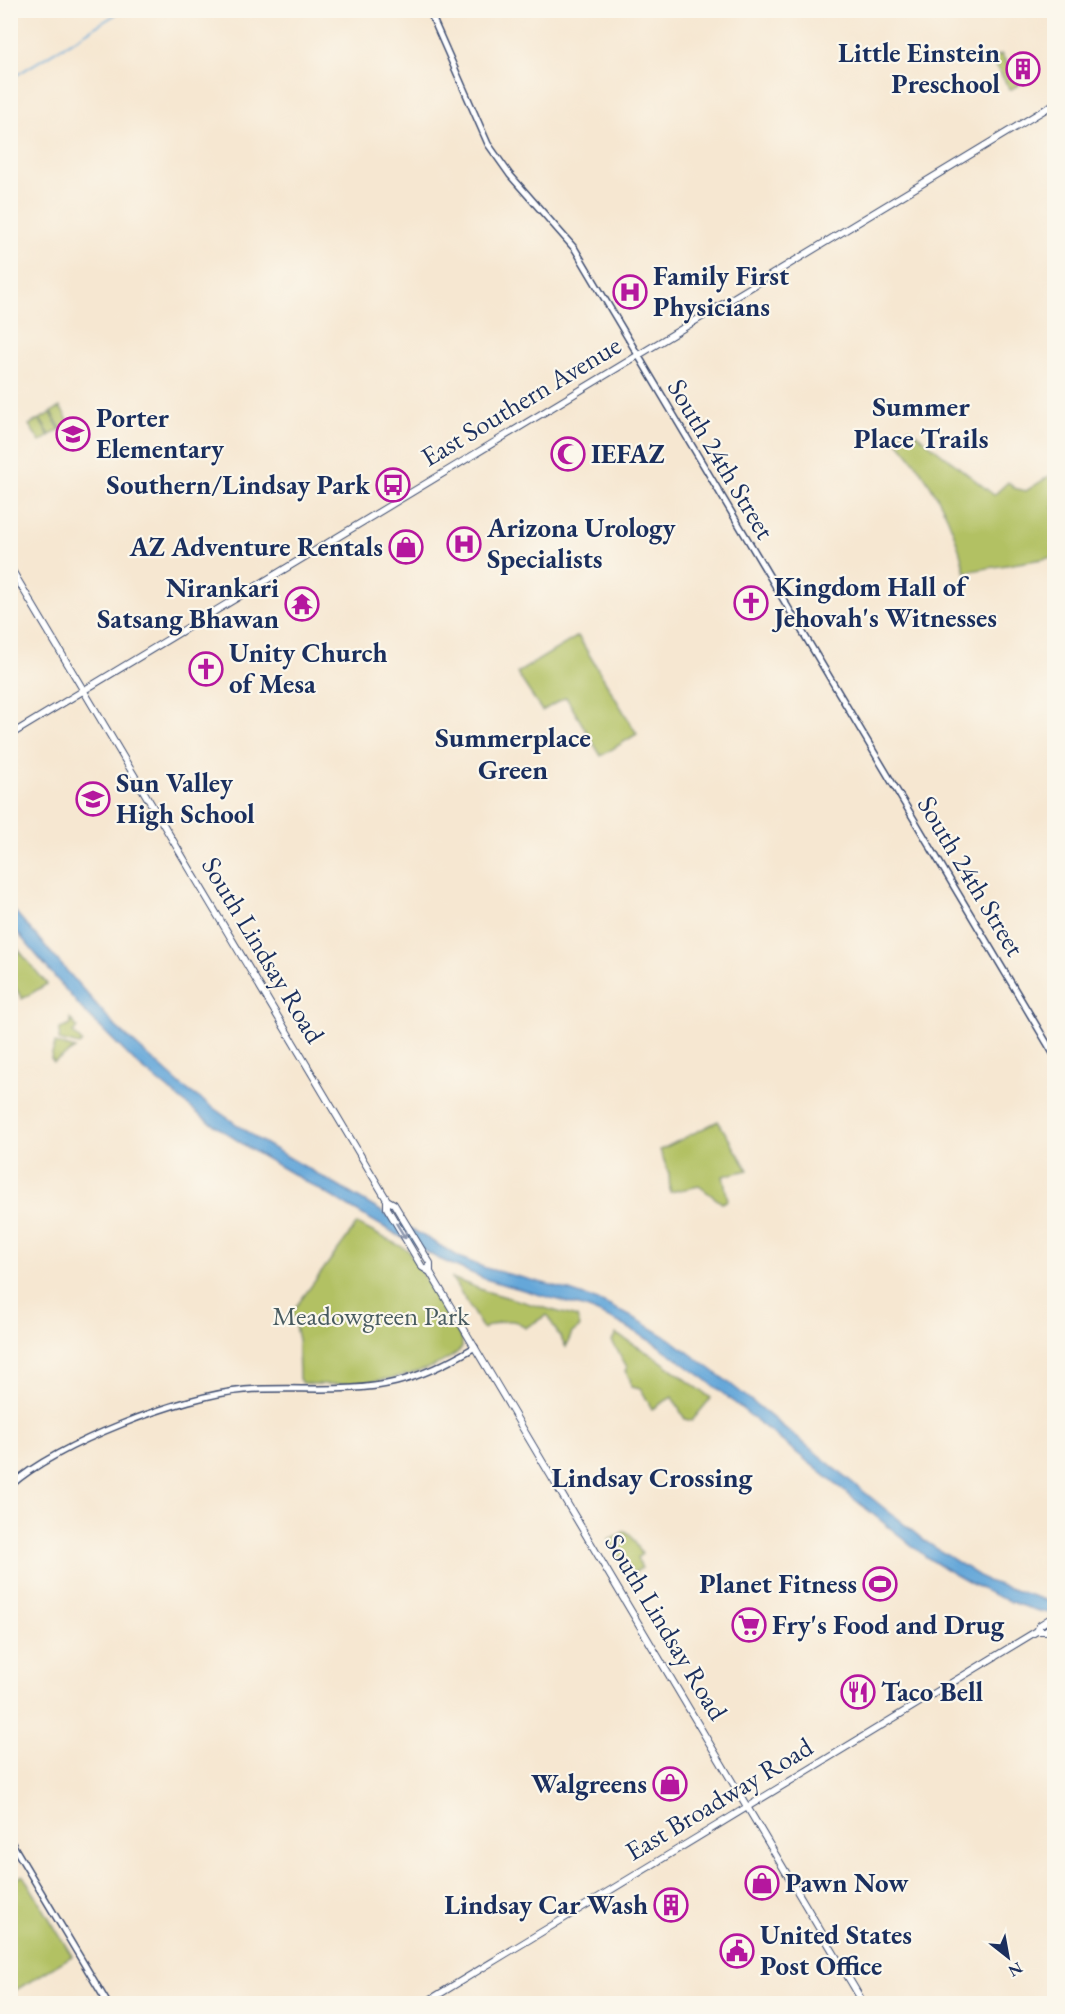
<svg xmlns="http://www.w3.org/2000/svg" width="1065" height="2014" viewBox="0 0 1065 2014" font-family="'EB Garamond',serif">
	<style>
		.green { fill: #b2c164; stroke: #667861; stroke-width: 1.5 }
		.water { fill: #65a7d9; stroke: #406b9c; stroke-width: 1.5 }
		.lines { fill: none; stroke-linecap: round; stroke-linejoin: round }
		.stream { stroke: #65a7d9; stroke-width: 1.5 }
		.tertiary-casing { stroke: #3c4b6f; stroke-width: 8 }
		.secondary-casing { stroke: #3c4b6f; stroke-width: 8 }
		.tertiary { stroke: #fff; stroke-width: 5 }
		.secondary { stroke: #fff; stroke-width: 6 }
		.oneway { stroke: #8d97ae }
		.labels { text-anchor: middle; stroke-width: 4.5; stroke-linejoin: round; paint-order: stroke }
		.poi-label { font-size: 27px; font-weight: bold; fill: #1b2f5e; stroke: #fbf7ec; text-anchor: start }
		.street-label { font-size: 27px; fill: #1b2f5e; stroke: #fbf7ec }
		.park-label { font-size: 27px; fill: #485b60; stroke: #fbf7ec }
		.neighbourhood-label { font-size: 28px; font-weight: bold; fill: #1b2f5e; stroke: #fbf7ec }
	</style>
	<rect width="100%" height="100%" fill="#fbf7ec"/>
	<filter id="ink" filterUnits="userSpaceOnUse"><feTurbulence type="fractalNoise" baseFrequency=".0167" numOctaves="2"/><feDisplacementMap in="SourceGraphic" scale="12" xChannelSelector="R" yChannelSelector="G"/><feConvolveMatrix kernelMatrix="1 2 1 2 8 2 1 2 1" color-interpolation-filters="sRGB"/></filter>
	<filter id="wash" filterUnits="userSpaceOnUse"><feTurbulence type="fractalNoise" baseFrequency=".008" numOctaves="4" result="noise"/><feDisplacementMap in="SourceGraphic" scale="24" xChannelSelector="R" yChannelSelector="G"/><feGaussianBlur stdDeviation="1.35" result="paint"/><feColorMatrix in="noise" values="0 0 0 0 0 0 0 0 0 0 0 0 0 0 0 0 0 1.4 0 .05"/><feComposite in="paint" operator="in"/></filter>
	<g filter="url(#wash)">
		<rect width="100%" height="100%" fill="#f6e7d1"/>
		<path class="green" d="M1001 54 1020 84 1010 90 992 59Z
			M60 407 70 423 61 429 51 412Z
			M50 413 60 430 50 435 40 419Z
			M39 419 49 436 40 442 29 425Z
			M909 428 994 495 1008 482 1014 488 1026 491 1054 473V557L965 572C953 518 932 481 896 439Z
			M578 636 637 734 601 756 566 697 542 711 517 673Z
			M11 941 47 984 22 999 11 980Z
			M70 1019 78 1028 73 1033 82 1042 79 1045 59 1040 60 1029 71 1025Z
			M55 1043 75 1049 54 1062 51 1058Z
			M718 1121 748 1170 723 1176 728 1200 722 1203 699 1186 670 1192 669 1174 660 1150Z
			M357 1224 408 1250 462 1340V1348C432 1379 343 1388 302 1383L299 1379 298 1340 292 1312Z
			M452 1278 485 1291 577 1317 580 1327 572 1333 566 1347 547 1315 525 1328C515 1315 495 1322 483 1329Z
			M616 1334 655 1357 711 1398 692 1421 685 1419 672 1397 652 1409 641 1389 631 1387 630 1379 625 1371 627 1367 612 1341Z
			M625 1531 630 1534 642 1554 637 1558 642 1568 630 1575 609 1540Z
			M23 1875 72 1956 11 1993V1882Z"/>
		<path class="water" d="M10 906 116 1027 182 1086 259 1140 461 1258 485 1268 558 1287 604 1303 638 1320 673 1341 728 1382 926 1542 987 1581 1054 1603V1609L1048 1613C1002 1603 964 1581 925 1556L705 1379 659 1346 620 1323 589 1309 485 1279 437 1258 255 1152 202 1117 137 1064 82 1009 11 925Z"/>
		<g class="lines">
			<path class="stream" d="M10 79 123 10"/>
		</g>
	</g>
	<g filter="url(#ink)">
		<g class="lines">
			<g class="tertiary-casing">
				<path id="tertiary" d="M429 10 488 144 510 175 575 249 1054 1055
					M10 1486C56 1444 183 1395 245 1390 295 1386 347 1394 396 1382 424 1375 450 1362 475 1347
					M10 1840 108 2004"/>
			</g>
			<g class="secondary-casing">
				<path id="secondary" d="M10 567 387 1200 394 1204 425 1255 430 1263V1272
					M10 735 1054 104
					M387 1200V1208L422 1267 430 1272 864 2004
					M1037 1631H1045L1054 1625
					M423 2004 1037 1631 1040 1625 1054 1616"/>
			</g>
			<use href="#tertiary" class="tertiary"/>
			<use href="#secondary" class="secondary"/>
		</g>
		<defs><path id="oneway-shaft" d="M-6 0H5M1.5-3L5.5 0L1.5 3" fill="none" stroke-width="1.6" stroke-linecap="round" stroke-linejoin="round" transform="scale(1.5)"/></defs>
		<use class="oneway" href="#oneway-shaft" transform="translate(401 1231) rotate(59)"/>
	</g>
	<defs>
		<g id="building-ring" transform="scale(1.725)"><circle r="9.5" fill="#fbf7ec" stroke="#b5179e" stroke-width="1.5"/><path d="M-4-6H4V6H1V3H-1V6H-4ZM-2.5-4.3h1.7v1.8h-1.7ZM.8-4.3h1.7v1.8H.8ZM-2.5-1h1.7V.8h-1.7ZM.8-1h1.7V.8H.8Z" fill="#b5179e"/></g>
		<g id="hospital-ring" transform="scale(1.725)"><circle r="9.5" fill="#fbf7ec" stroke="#b5179e" stroke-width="1.5"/><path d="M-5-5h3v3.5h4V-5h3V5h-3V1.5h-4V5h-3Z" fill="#b5179e"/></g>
		<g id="school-ring" transform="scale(1.725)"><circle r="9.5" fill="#fbf7ec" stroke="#b5179e" stroke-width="1.5"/><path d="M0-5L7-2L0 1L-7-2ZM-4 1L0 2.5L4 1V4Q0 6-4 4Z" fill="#b5179e"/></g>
		<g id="mosque-ring" transform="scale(1.725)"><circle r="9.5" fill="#fbf7ec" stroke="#b5179e" stroke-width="1.5"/><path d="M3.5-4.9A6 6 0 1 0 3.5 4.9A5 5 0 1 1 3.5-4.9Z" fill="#b5179e"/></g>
		<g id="bus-ring" transform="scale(1.725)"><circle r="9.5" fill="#fbf7ec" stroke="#b5179e" stroke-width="1.5"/><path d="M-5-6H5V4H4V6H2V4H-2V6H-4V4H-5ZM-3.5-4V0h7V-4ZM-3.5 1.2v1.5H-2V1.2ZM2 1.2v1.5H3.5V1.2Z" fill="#b5179e"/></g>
		<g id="shop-ring" transform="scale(1.725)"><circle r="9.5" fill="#fbf7ec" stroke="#b5179e" stroke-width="1.5"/><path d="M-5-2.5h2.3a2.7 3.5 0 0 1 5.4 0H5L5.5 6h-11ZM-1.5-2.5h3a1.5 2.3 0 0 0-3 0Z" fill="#b5179e"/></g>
		<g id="church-ring" transform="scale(1.725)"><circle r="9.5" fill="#fbf7ec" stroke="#b5179e" stroke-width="1.5"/><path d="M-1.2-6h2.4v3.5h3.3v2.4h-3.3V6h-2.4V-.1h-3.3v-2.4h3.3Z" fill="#b5179e"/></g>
		<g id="temple-ring" transform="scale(1.725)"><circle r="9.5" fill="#fbf7ec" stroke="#b5179e" stroke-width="1.5"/><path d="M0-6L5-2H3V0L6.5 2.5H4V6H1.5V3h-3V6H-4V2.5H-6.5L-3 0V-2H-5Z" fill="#b5179e"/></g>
		<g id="stadium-ring" transform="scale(1.725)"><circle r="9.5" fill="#fbf7ec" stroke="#b5179e" stroke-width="1.5"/><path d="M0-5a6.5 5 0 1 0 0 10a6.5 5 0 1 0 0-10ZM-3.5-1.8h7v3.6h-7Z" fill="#b5179e"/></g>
		<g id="supermarket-ring" transform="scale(1.725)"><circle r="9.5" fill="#fbf7ec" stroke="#b5179e" stroke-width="1.5"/><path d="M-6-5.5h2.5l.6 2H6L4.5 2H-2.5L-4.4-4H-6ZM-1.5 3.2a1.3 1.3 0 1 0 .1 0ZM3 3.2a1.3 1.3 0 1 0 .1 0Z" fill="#b5179e"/></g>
		<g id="restaurant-ring" transform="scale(1.725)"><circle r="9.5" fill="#fbf7ec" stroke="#b5179e" stroke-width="1.5"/><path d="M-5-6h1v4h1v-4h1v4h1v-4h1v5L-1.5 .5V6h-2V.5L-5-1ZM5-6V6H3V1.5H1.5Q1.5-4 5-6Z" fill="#b5179e"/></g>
		<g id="civic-ring" transform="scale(1.725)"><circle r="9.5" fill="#fbf7ec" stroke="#b5179e" stroke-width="1.5"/><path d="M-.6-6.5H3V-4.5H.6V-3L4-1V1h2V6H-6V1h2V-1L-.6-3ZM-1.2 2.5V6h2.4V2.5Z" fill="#b5179e"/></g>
	</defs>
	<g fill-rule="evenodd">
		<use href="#building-ring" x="1023" y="69"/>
		<use href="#hospital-ring" x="630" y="292"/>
		<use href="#school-ring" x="73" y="434"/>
		<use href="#mosque-ring" x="568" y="454"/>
		<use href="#bus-ring" x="393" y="485"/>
		<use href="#hospital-ring" x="464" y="544"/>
		<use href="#shop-ring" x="406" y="547"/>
		<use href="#church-ring" x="751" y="603"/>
		<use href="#temple-ring" x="302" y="604"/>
		<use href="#church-ring" x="206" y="669"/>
		<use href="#school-ring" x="93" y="799"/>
		<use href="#stadium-ring" x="880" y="1584"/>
		<use href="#supermarket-ring" x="749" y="1625"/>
		<use href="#restaurant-ring" x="858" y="1692"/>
		<use href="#shop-ring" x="670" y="1784"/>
		<use href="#shop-ring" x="762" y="1883"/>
		<use href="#building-ring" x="671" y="1905"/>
		<use href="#civic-ring" x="737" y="1951"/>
	</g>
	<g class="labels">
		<g class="poi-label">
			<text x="1000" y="62" text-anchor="end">Little Einstein<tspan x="1000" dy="31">Preschool</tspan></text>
			<text x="653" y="285">Family First<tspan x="653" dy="31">Physicians</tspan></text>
			<text x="96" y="427">Porter<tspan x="96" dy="31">Elementary</tspan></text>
			<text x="591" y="463">IEFAZ</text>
			<text x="370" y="494" text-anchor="end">Southern/Lindsay Park</text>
			<text x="487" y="537">Arizona Urology<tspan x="487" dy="31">Specialists</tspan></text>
			<text x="383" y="556" text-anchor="end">AZ Adventure Rentals</text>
			<text x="774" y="596">Kingdom Hall of<tspan x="774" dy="31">Jehovah's Witnesses</tspan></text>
			<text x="279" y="597" text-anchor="end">Nirankari<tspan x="279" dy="31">Satsang Bhawan</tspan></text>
			<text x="229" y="662">Unity Church<tspan x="229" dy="31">of Mesa</tspan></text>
			<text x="116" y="792">Sun Valley<tspan x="116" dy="31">High School</tspan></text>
			<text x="857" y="1593" text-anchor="end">Planet Fitness</text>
			<text x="772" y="1634">Fry's Food and Drug</text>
			<text x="881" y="1701">Taco Bell</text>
			<text x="647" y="1793" text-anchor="end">Walgreens</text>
			<text x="785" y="1892">Pawn Now</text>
			<text x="648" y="1914" text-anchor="end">Lindsay Car Wash</text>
			<text x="760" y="1944">United States<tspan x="760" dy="31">Post Office</tspan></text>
		</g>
		<g class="street-label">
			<text transform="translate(521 401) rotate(-31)" y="9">East Southern Avenue</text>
			<text transform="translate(721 459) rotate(59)" y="9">South 24th Street</text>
			<text transform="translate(971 876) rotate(59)" y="9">South 24th Street</text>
			<text transform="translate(263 950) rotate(59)" y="9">South Lindsay Road</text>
			<text transform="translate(666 1627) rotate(59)" y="9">South Lindsay Road</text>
			<text transform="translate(719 1799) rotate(-31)" y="9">East Broadway Road</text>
		</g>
		<g class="park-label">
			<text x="371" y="1325">Meadowgreen Park</text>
		</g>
		<g class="neighbourhood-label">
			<text x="921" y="416">Summer<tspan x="921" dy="32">Place Trails</tspan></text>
			<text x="513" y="747">Summerplace<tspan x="513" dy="32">Green</tspan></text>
			<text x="652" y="1487">Lindsay Crossing</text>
		</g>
	</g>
	<rect width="1065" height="2014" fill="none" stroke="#fbf7ec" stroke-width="36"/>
	<g transform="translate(1008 1957) rotate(149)" stroke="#fbf7ec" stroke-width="4.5" paint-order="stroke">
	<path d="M0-4.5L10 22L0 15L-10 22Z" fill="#1b2f5e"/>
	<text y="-9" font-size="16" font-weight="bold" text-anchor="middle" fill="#1b2f5e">N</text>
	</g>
</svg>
